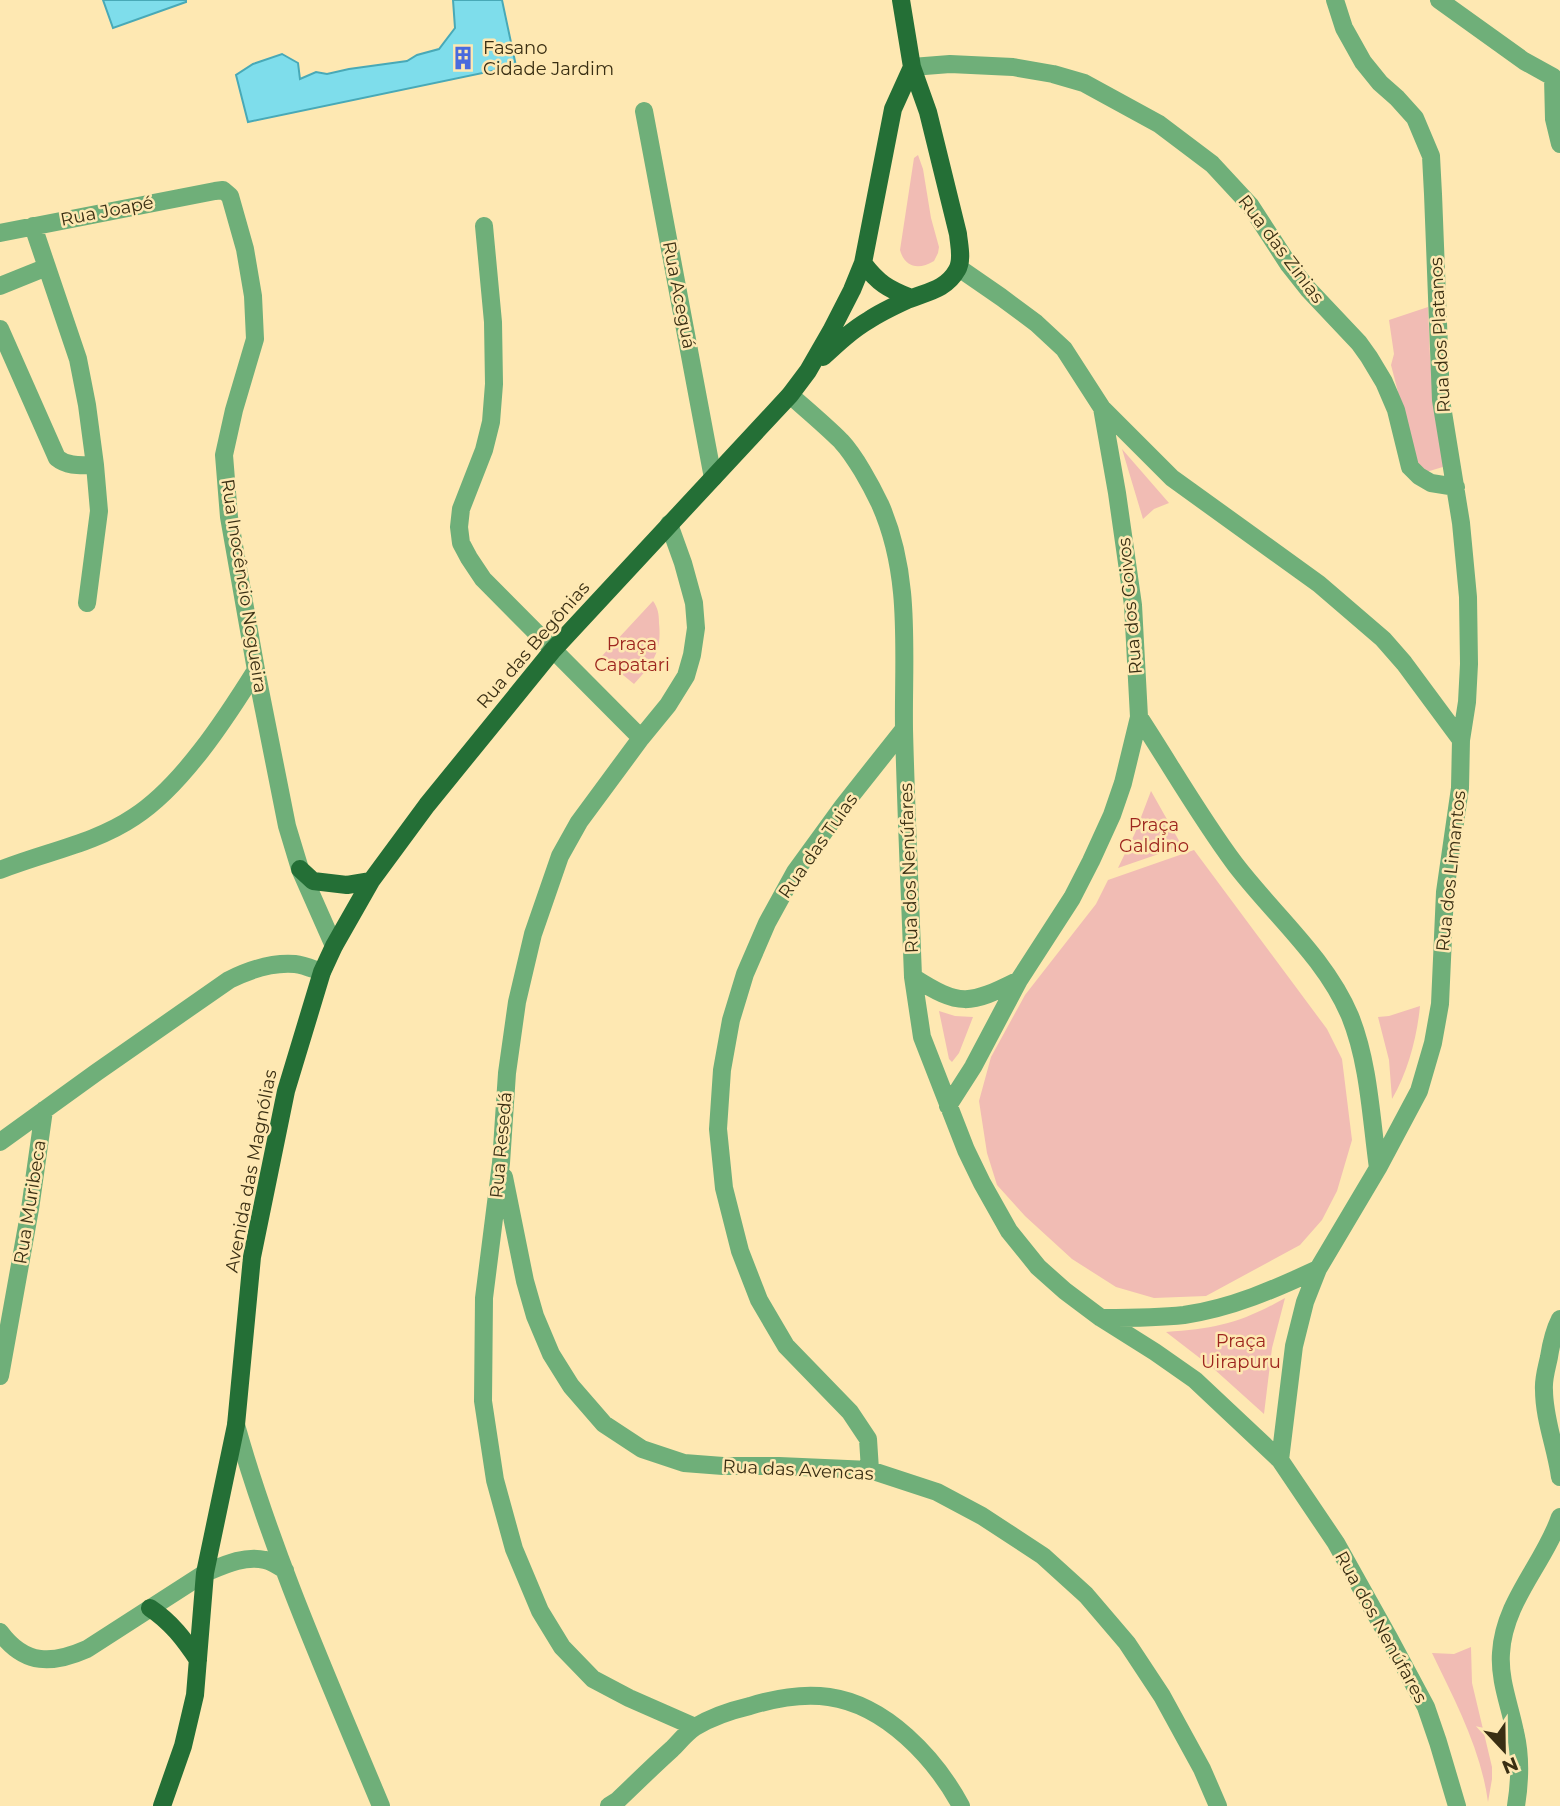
<svg xmlns="http://www.w3.org/2000/svg" width="1560" height="1806" viewBox="0 0 1560 1806" font-family="Montserrat,sans-serif">
	<style>
		.green { fill: #f1bcb4 }
		.building { fill: #7eddeb; stroke: #48a9b7; stroke-width: 2 }
		.lines { fill: none; stroke-linecap: round; stroke-linejoin: round }
		.minor { stroke: #6faf79; stroke-width: 18 }
		.major { stroke: #246f36; stroke-width: 18 }
		.labels { text-anchor: middle; stroke-width: 5; stroke-linejoin: round; paint-order: stroke }
		.poi-label { font-size: 18px; fill: #3a2f13; stroke: #fee8b2; text-anchor: start }
		.street-label { font-size: 18px; fill: #3a2f13; stroke: #fee8b2 }
		.park-label { font-size: 18px; fill: #9d251e; stroke: #fee8b2 }
	</style>
	<rect width="100%" height="100%" fill="#fee8b2"/>
	<path class="green" d="M918 155 923 169 931 218 939 247 938 253 934 261C919 270 905 268 900 250L914 158Z
		M1428 307 1430 357 1433 391 1446 466 1423 473 1416 464 1399 408 1398 392 1391 365 1394 354 1389 320Z
		M1122 449 1169 503 1154 509 1143 519Z
		M653 601C658 608 659 614 659 623 662 652 653 663 634 684L601 657Z
		M1151 791 1182 846 1118 868 1135 833Z
		M1194 850 1327 1029 1342 1059 1352 1140 1337 1191 1322 1220 1300 1245 1206 1296 1154 1298 1116 1287 1072 1259 1025 1216 997 1185 987 1153 979 1101 991 1057 1025 995 1096 904 1108 880Z
		M1420 1006C1417 1037 1408 1072 1392 1099L1389 1060 1378 1017 1389 1016Z
		M939 1011 955 1016 973 1017 959 1053 952 1062 949 1059Z
		M1285 1298 1272 1348 1264 1414 1214 1369 1166 1332C1215 1329 1241 1323 1285 1298Z
		M1471 1647 1472 1683 1492 1767V1779L1488 1802C1481 1749 1455 1701 1432 1653L1454 1654Z"/>
	<path class="building" d="M103 0H186V2L113 28Z
		M453 0H502L516 66 248 122 236 75 253 64 282 54 298 63 300 79 316 72 327 74 349 69 407 61 417 55 439 49 455 28Z"/>
	<g class="lines">
		<path class="minor" d="M1439 0 1524 61 1553 77 1554 119 1560 144
			M912 67 950 64 1013 67 1053 74 1084 83 1159 124 1212 164 1250 205 1289 265 1308 289 1359 343 1369 357 1384 382 1396 410 1410 467 1419 476 1431 483 1456 487
			M644 111 713 478
			M33 226 78 359 87 405 95 465
			M484 226 493 322 494 384 491 422 484 450 461 509 459 527 461 543 469 558 483 579 641 738
			M0 233 215 191 223 190 230 196 245 249 253 296 255 339 234 410 224 455 229 517 256 670 287 826 300 869 334 946
			M0 286 47 267
			M0 329 57 458C68 467 82 465 95 465L99 511 87 603
			M790 395C807 410 825 425 841 441 855 456 871 485 880 504 912 576 903 652 904 729 906 811 910 894 913 977L922 1037 966 1150 982 1183 1009 1231 1038 1267 1065 1291 1101 1318 1155 1352 1195 1380 1280 1460 1336 1543 1389 1638 1426 1707 1438 1742 1457 1806
			M1102 408 1172 478 1319 584 1383 639 1404 663 1461 740
			M669 524 683 563 694 603 696 628 692 655 686 676 668 705 641 738 579 822 560 856 533 934 517 1002 507 1073 501 1163 484 1298 483 1401 495 1480 514 1549 540 1611 562 1647 593 1679 629 1698 695 1727
			M1139 717C1171 766 1200 817 1235 864 1273 914 1325 957 1350 1016 1369 1063 1371 1118 1378 1168
			M0 870C44 852 94 844 134 817 182 786 226 718 256 670
			M913 977C960 1007 969 1005 1019 980
			M948 1106 973 1067 1019 980 1072 898 1091 861 1112 815 1123 783 1139 717 1133 605 1117 493 1102 408 1064 349 1036 323 1001 297 959 268
			M0 1142 97 1072 229 980C249 970 272 962 295 964 304 965 313 969 322 972
			M504 1177 525 1281 535 1316 551 1354 571 1386 604 1424 642 1449 684 1463 723 1466H779L870 1470 937 1492 982 1516 1043 1556 1086 1595 1127 1643 1162 1696 1202 1769 1218 1806
			M1103 1318C1130 1318 1157 1318 1184 1315 1232 1308 1275 1289 1318 1269
			M1560 1319C1554 1331 1551 1344 1549 1357 1547 1367 1543 1379 1544 1390 1544 1419 1556 1448 1560 1477
			M0 1376 30 1209 44 1110
			M236 1425C273 1556 329 1681 381 1806
			M1280 1460 1294 1346 1305 1302 1318 1269 1378 1168 1419 1091 1433 1043 1440 1004 1445 892 1460 788 1461 740 1467 702 1469 664 1468 597 1461 523 1441 400 1433 194 1431 156 1415 118 1397 98 1380 83 1363 62 1344 28 1335 0
			M870 1470 868 1439 850 1412 786 1346 759 1300 740 1251 724 1188 718 1129 722 1070 731 1020 745 974 767 923 795 872 843 806 904 729
			M0 1632C25 1666 53 1664 87 1649L205 1573C224 1565 245 1555 265 1560 272 1561 279 1567 285 1570
			M609 1806 617 1801C635 1784 653 1766 672 1749 679 1742 686 1733 695 1727 710 1718 733 1710 750 1706 776 1698 802 1693 829 1697 886 1705 935 1758 961 1806
			M1516 1806C1520 1781 1521 1756 1515 1732 1510 1706 1499 1680 1501 1653 1504 1601 1544 1564 1560 1517"/>
		<path class="major" d="M863 263C878 283 888 289 911 298
			M823 357C838 343 852 330 869 320 881 312 894 306 907 300 926 292 946 290 957 270 963 260 959 245 958 234L928 112 912 67 901 0
			M300 869 313 881 347 885 371 881
			M150 1608C171 1622 184 1639 198 1660
			M162 1806 183 1746 195 1695 205 1573 236 1425 252 1257 286 1091 322 972 334 946 371 881 427 805 553 650 790 395 808 371 831 331 852 290 863 263 893 109 912 67"/>
	</g>
	<defs>
		<g id="building-bare" transform="scale(1.89)"><path d="M-4-6H4V6H1V3H-1V6H-4ZM-2.5-4.3h1.7v1.8h-1.7ZM.8-4.3h1.7v1.8H.8ZM-2.5-1h1.7V.8h-1.7ZM.8-1h1.7V.8H.8Z" fill="#496add" stroke="#fee8b2" stroke-width="2.5" paint-order="stroke"/></g>
	</defs>
	<g fill-rule="evenodd">
		<use href="#building-bare" x="463" y="58"/>
	</g>
	<g class="labels">
		<g class="poi-label">
			<text x="483" y="54">Fasano<tspan x="483" dy="21">Cidade Jardim</tspan></text>
		</g>
		<g class="street-label">
			<text transform="translate(107 211) rotate(-11)" y="6">Rua Joapé</text>
			<text transform="translate(1281 249) rotate(53)" y="6">Rua das Zinias</text>
			<text transform="translate(679 295) rotate(79)" y="6">Rua Aceguá</text>
			<text transform="translate(1440 335) rotate(-93)" y="6">Rua dos Platanos</text>
			<text transform="translate(244 586) rotate(81)" y="6">Rua Inocêncio Nogueira</text>
			<text transform="translate(1130 606) rotate(-95)" y="6">Rua dos Goivos</text>
			<text transform="translate(533 645) rotate(-49)" y="6">Rua das Begônias</text>
			<text transform="translate(818 846) rotate(-55)" y="6">Rua das Tuias</text>
			<text transform="translate(909 868) rotate(-92)" y="6">Rua dos Nenúfares</text>
			<text transform="translate(1451 871) rotate(-84)" y="6">Rua dos Limantos</text>
			<text transform="translate(501 1145) rotate(-85)" y="6">Rua Resedá</text>
			<text transform="translate(251 1171) rotate(-79)" y="6">Avenida das Magnólias</text>
			<text transform="translate(30 1202) rotate(-81)" y="6">Rua Muribeca</text>
			<text transform="translate(798 1470) rotate(3)" y="6">Rua das Avencas</text>
			<text transform="translate(1381 1627) rotate(61)" y="6">Rua dos Nenúfares</text>
		</g>
		<g class="park-label">
			<text x="632" y="650">Praça<tspan x="632" dy="21">Capatari</tspan></text>
			<text x="1154" y="831">Praça<tspan x="1154" dy="21">Galdino</tspan></text>
			<text x="1241" y="1347">Praça<tspan x="1241" dy="21">Uirapuru</tspan></text>
		</g>
	</g>
	<g transform="translate(1504 1750) rotate(158)" stroke="#fee8b2" stroke-width="5" paint-order="stroke">
	<path d="M0-5L12 26L0 18L-12 26Z" fill="#3a2f13"/>
	<text y="-10" font-size="19" font-weight="bold" text-anchor="middle" fill="#3a2f13">N</text>
	</g>
</svg>
